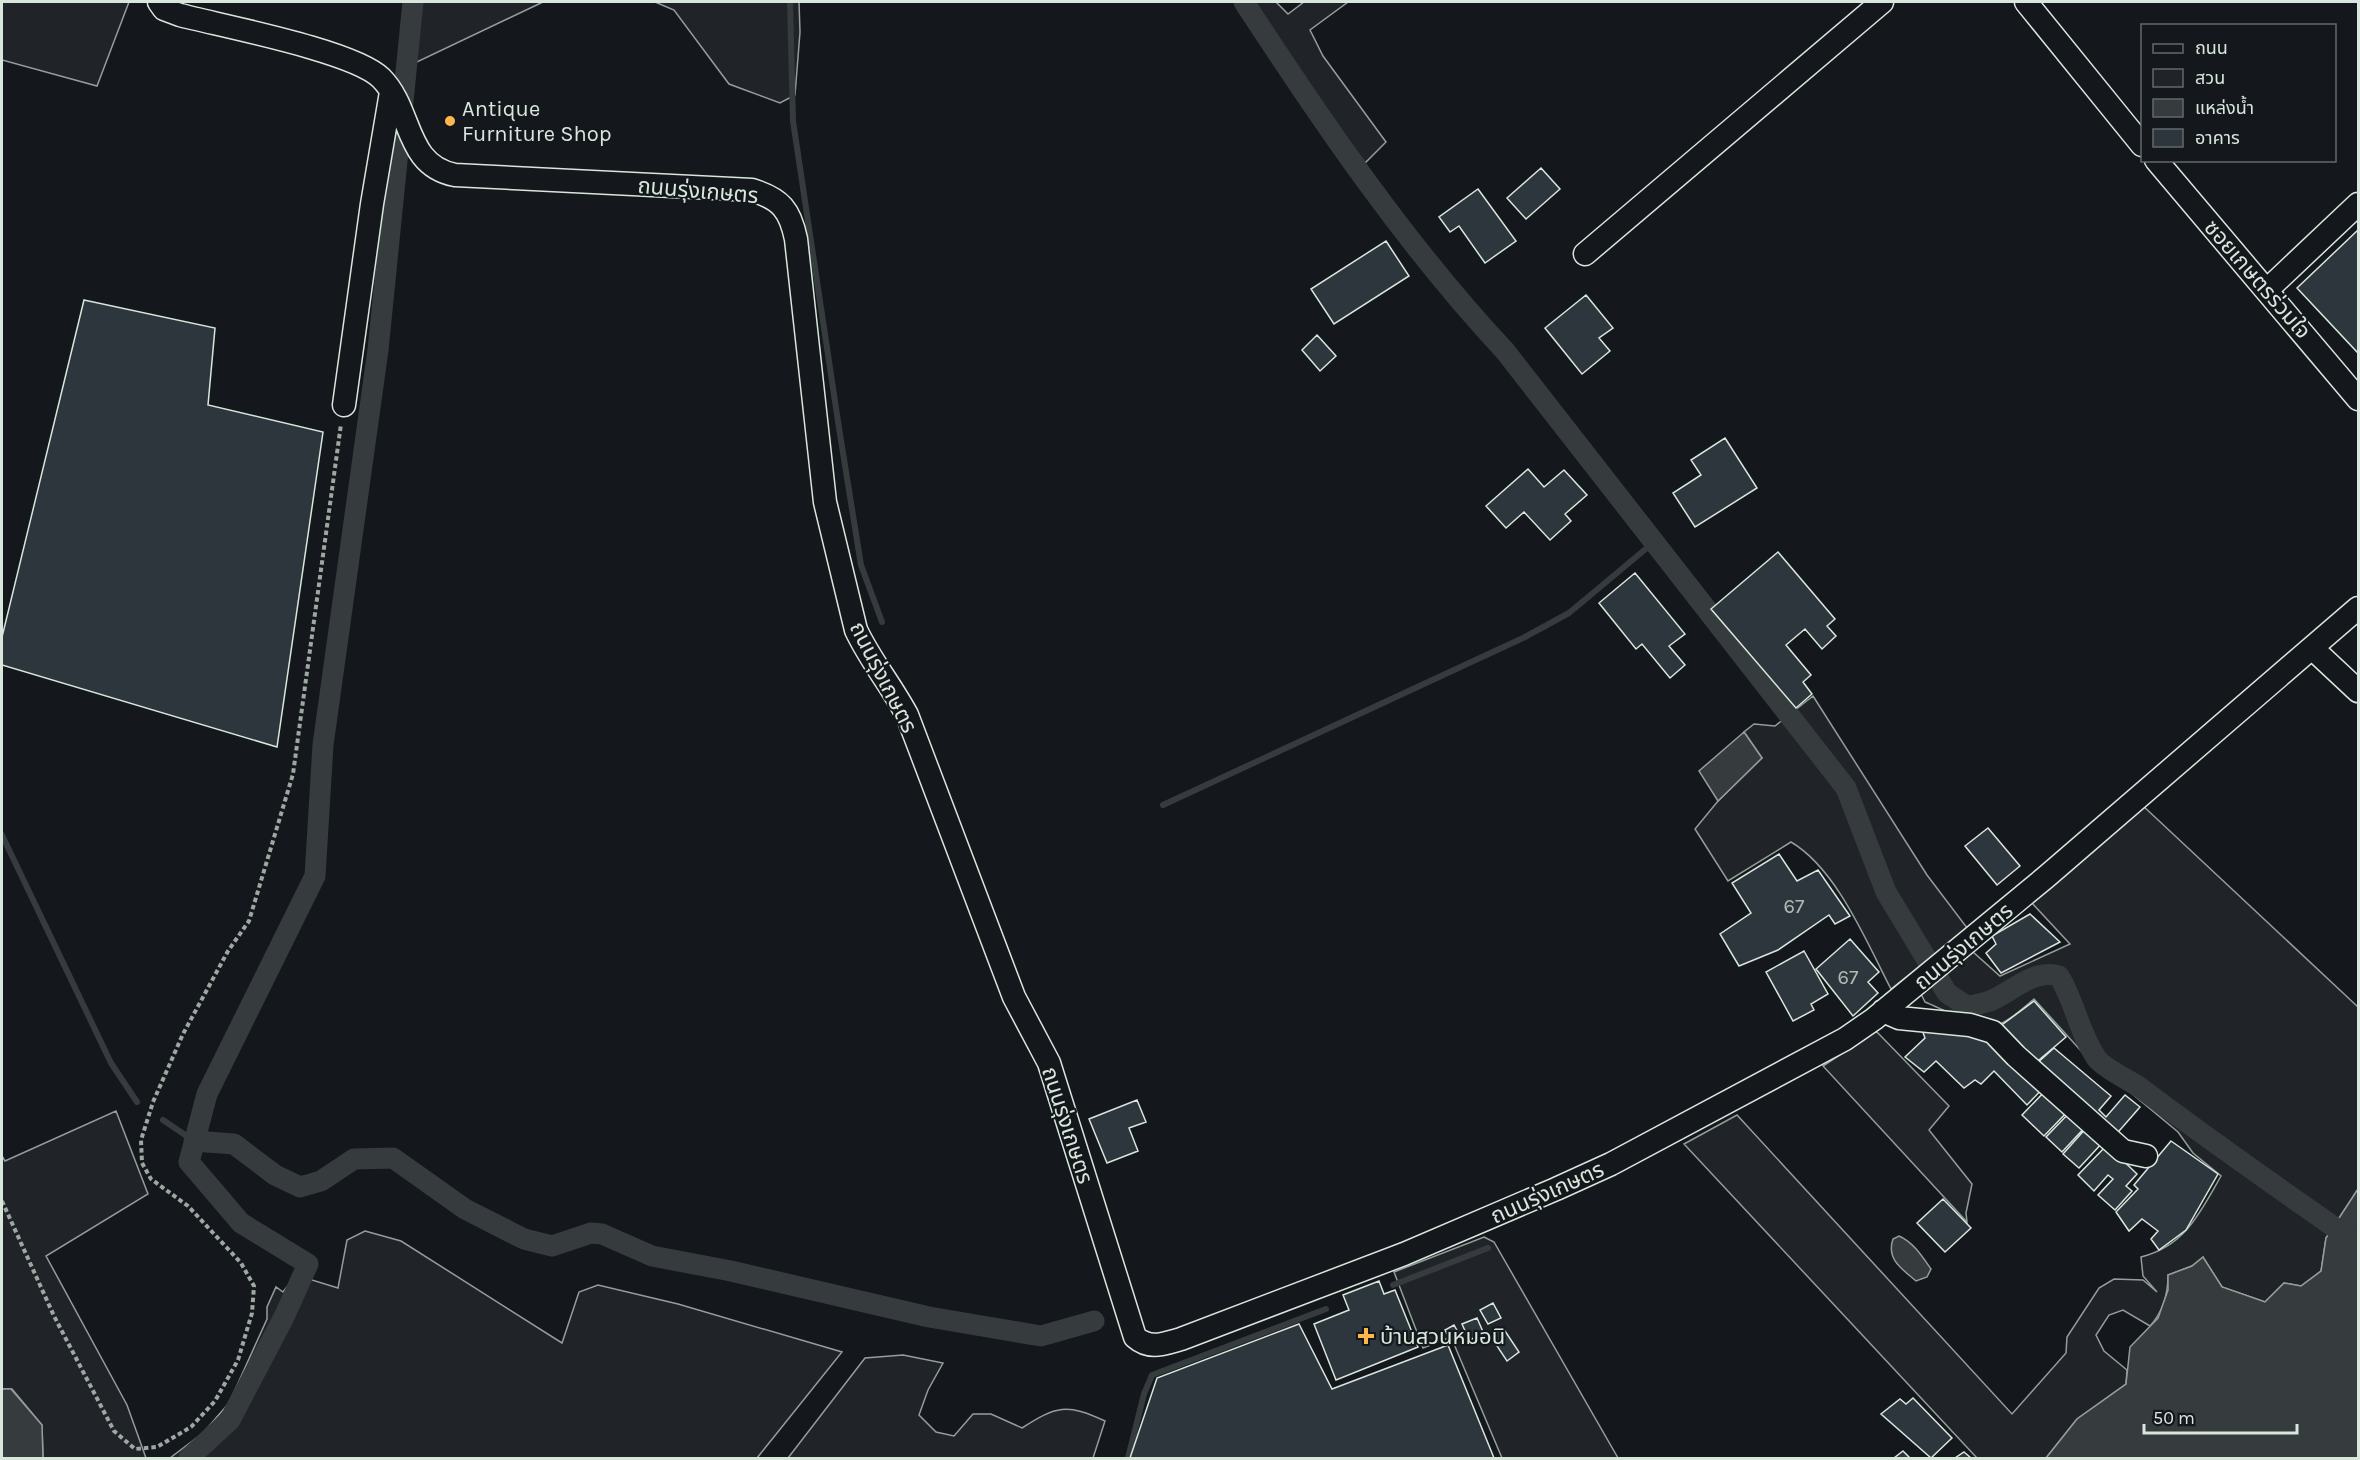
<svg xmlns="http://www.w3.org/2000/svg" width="2360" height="1460" viewBox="0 0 2360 1460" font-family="Karla,'Noto Sans Thai',sans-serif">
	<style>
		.green { fill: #202428; stroke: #939e99; stroke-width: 1.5 }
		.water { fill: #363b3e; stroke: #939e99; stroke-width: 1.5 }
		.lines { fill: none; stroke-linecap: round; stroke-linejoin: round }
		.stream { stroke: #363b3e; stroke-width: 6 }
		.canal { stroke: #363b3e; stroke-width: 21 }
		.building { fill: #2c363c; stroke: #d8e6dc; stroke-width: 1.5 }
		.minor-casing { stroke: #d8e6dc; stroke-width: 25 }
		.path { stroke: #9da8a2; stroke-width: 4; stroke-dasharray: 4.5 3; stroke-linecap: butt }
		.minor { stroke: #14181c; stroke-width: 22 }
		.poi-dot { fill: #ffb74d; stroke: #14181c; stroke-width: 2 }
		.labels { text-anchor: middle; stroke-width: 4.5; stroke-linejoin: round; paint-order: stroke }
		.number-label { font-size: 20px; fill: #adbab4 }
		.poi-label { font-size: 22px; fill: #d8e6dc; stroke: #14181c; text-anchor: start }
		.street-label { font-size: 22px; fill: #d8e6dc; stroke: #14181c }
	</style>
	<rect width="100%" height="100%" fill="#14181c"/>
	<path class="green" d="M2 2H129L97 86 2 60Z
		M408 2H543L398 71Z
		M655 2H799L800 32 795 95 780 103 729 84 674 10Z
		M1244 2H1276L1288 14 1304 2H1348L1310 30 1323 56 1386 142 1365 163Z
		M1813 696 1927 875 1968 929 1891 989C1867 943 1837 869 1791 842L1728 881 1695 829 1718 801 1762 758 1744 732 1754 724 1775 726Z
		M2141 804 2358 1007V1189L2326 1238 2321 1271 2301 1286 2284 1283 2265 1302 2222 1287 2203 1257 2192 1266 2168 1275C2168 1294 2163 1312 2150 1326L2123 1310 2109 1315 2096 1335 2104 1351 2127 1370 2126 1384 2077 1419 2046 1458H1977L1684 1144 1737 1115 2012 1414 2066 1353 2067 1337 2099 1288 2114 1279 2143 1280 2157 1292 2143 1276 2141 1257C2185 1246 2200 1213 2221 1176L2193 1153 2178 1132 2083 1053 2034 999C2024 1007 2012 1019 2000 1024 1981 1031 1943 1009 1925 1002L1920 992 1973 952 2000 976 2070 944 2031 902Z
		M1876 1031 1949 1106 1929 1130 1972 1184 1966 1213 1967 1222 1823 1066Z
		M116 1111 148 1194 46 1256 127 1405 146 1458H43L42 1425 12 1389H2V1156L5 1161Z
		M365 1231 401 1241 562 1343 579 1292 598 1285 678 1304 842 1352 757 1458H170L203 1433 229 1403 267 1319V1307L276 1287 283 1292 296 1275 338 1288 347 1240Z
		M1484 1237 1494 1242 1618 1458H1502L1451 1337 1423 1348 1394 1272Z
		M903 1355 943 1363 928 1390 919 1415 936 1432 954 1436 973 1414H991L1022 1428C1056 1406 1067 1403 1105 1421L1093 1458H788L865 1358Z"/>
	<path class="water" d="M1744 732 1762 758 1718 801 1699 771Z
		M2358 1189V1458H2046L2077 1419 2126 1384 2130 1347 2158 1318 2168 1290V1275L2192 1266 2203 1257 2222 1287 2265 1302 2284 1283 2301 1286 2321 1271 2326 1238Z
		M1899 1236C1913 1242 1922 1256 1931 1269L1927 1277 1916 1281C1902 1269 1886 1259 1893 1239Z
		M2 1389H11L42 1425 43 1458H2Z"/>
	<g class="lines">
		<path class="stream" d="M790 2 793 121 839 428 861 565 882 622
			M1163 805 1523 638 1569 613 1654 542
			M2 835 111 1063 137 1102
			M163 1120 194 1141
			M1393 1285 1488 1248
			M1128 1458 1144 1394 1152 1375 1326 1309"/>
		<path class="canal" d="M1244 2C1323 123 1406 245 1505 351L1846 788 1886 892 1947 993 1968 1007C1975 1005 1983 1003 1990 1001 2012 992 2034 968 2059 976 2075 1002 2079 1033 2097 1059 2105 1069 2131 1081 2142 1089 2213 1143 2286 1193 2358 1244
			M194 1141 234 1144 275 1175 300 1187 321 1181 354 1159 393 1158 465 1209 524 1239 552 1246 591 1233 602 1234 652 1256 731 1271 929 1317 1041 1336 1094 1321
			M189 1458 230 1420 284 1317 308 1264 241 1223 189 1162 207 1094 315 876 323 745 378 350 413 2"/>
	</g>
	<path class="building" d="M1541 168 1560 189 1526 219 1507 198Z
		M1478 189 1516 241 1485 263 1459 226 1450 232 1439 217Z
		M2358 230V353L2297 288Z
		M1386 241 1409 276 1334 324 1311 289Z
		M1586 295 1613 328 1599 338 1610 351 1582 374 1545 328Z
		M84 300 215 328 208 405 323 432 277 747 2 665V637Z
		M1317 335 1336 356 1320 371 1302 350Z
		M1725 438 1757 488 1695 527 1673 493 1701 475 1691 460Z
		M1528 469 1544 487 1564 470 1587 495 1565 514 1571 521 1550 540 1524 512 1506 528 1486 506Z
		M1778 552 1835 619 1827 626 1836 636 1822 649 1805 629 1786 645 1811 675 1803 682 1812 694 1796 708 1711 609Z
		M1635 573 1685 634 1669 646 1685 665 1670 678 1642 644 1636 649 1599 603Z
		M1988 828 2020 866 1997 885 1965 846Z
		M1779 854 1797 881 1818 870 1850 916 1835 924 1829 915 1778 950 1739 966 1720 934 1751 913 1732 883Z
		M2030 914 2060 942 2001 973 1986 953 1996 944 1992 936Z
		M1850 939 1879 972 1868 982 1878 993 1853 1016 1816 969Z
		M1804 951 1828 994 1811 1004 1814 1010 1793 1021 1766 972Z
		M2034 1001 2066 1037 2032 1066 1995 1030Z
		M1921 1027 1992 1034 2046 1085 2027 1105 1994 1071 1981 1084 1975 1080 1964 1088 1936 1061 1924 1072 1905 1057 1925 1038Z
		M2054 1048 2111 1096 2099 1110 2106 1117 2125 1095 2140 1107 2113 1138 2035 1065Z
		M2048 1088 2070 1109 2044 1136 2022 1115Z
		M1137 1100 1146 1122 1129 1128 1138 1151 1107 1163 1089 1119Z
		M2072 1110 2088 1124 2062 1152 2046 1137Z
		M2088 1126 2104 1141 2079 1168 2063 1154Z
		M2171 1141 2218 1174 2186 1230 2159 1250 2151 1239 2158 1231 2142 1219 2129 1231 2116 1212 2138 1189 2134 1185Z
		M2107 1145 2137 1174 2126 1186 2132 1191 2115 1210 2098 1195 2113 1179 2108 1175 2094 1191 2078 1175Z
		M1943 1199 1971 1228 1945 1252 1917 1223Z
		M1379 1281 1384 1294 1395 1290 1418 1347 1336 1380 1314 1324 1349 1310 1343 1295Z
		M1493 1303 1501 1318 1488 1324 1480 1310Z
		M1477 1318 1484 1334 1469 1340 1462 1324Z
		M1299 1324 1332 1389 1448 1345 1494 1458H1130L1157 1378Z
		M1454 1325 1459 1334 1450 1339 1445 1330Z
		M1503 1328 1519 1352 1507 1361 1491 1337Z
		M1913 1398 1952 1438 1931 1458 1881 1414 1900 1399 1906 1404Z
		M1903 1451 1910 1458H1894Z
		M1964 1452 1971 1458H1955Z"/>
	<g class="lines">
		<g class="minor-casing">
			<path id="minor" d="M159 2 164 9 180 15C222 26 354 51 381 78 413 110 404 165 455 175L752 190C781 199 790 210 796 239L825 502 856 630C870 660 891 685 907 715L1014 997 1049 1063 1135 1337C1150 1350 1163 1344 1181 1339L1404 1254 1556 1189 1611 1164 1845 1039 1874 1019 2046 877 2358 608
				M2026 2 2142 145
				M2156 160 2358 399
				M1585 254 1882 2
				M2267 290 2358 204
				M344 405 372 204 391 92
				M2312 648 2358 691
				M1883 1011 1899 1018 1970 1025 1993 1032 2016 1056 2123 1151 2146 1156"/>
		</g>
		<path class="path" d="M2 1201 54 1316 114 1431 135 1449 157 1447 191 1427 215 1401 238 1360 252 1313 254 1286 241 1263 188 1206 151 1179 142 1163 141 1140 153 1102 183 1034 228 951 249 921 293 774 341 424"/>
		<use href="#minor" class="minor"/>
	</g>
	<g class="poi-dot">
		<circle cx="450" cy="121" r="6"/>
		<path d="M1363 1327h6v6h6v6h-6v6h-6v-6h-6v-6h6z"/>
	</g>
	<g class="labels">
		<g class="number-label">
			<text x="1794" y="913">67</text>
			<text x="1848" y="984">67</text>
		</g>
		<g class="poi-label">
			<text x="462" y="116">Antique<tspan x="462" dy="25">Furniture Shop</tspan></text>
			<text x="1380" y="1344">บ้านสวนหมอนิ</text>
		</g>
		<g class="street-label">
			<text transform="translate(698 190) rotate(5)" y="8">ถนนรุ่งเกษตร</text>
			<text transform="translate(2258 279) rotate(49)" y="8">ซอยเกษตรร่วมใจ</text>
			<text transform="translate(884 677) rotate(63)" y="8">ถนนรุ่งเกษตร</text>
			<text transform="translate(1963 946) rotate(-40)" y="8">ถนนรุ่งเกษตร</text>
			<text transform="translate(1068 1125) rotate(72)" y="8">ถนนรุ่งเกษตร</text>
			<text transform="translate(1547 1192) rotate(-24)" y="8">ถนนรุ่งเกษตร</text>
		</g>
	</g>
	<rect width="2360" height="1460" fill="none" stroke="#d8e6dc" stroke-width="6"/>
	<rect x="2141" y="24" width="195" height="138" fill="#14181c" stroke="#626a69" stroke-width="1.5"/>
	<rect x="2153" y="44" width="30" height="9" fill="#14181c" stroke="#626a69" stroke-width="1.5"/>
	<text x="2195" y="54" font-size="18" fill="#d8e6dc">ถนน</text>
	<rect x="2153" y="69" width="30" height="18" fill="#202428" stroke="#626a69" stroke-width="1.5"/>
	<text x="2195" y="84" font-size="18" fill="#d8e6dc">สวน</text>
	<rect x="2153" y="99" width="30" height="18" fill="#363b3e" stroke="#626a69" stroke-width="1.5"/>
	<text x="2195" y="114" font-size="18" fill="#d8e6dc">แหล่งน้ำ</text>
	<rect x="2153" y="129" width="30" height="18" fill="#2c363c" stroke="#626a69" stroke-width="1.5"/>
	<text x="2195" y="144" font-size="18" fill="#d8e6dc">อาคาร</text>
	<path d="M2144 1424v9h153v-9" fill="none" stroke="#d8e6dc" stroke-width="3"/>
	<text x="2153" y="1424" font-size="18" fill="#d8e6dc" stroke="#14181c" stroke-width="4.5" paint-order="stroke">50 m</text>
</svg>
